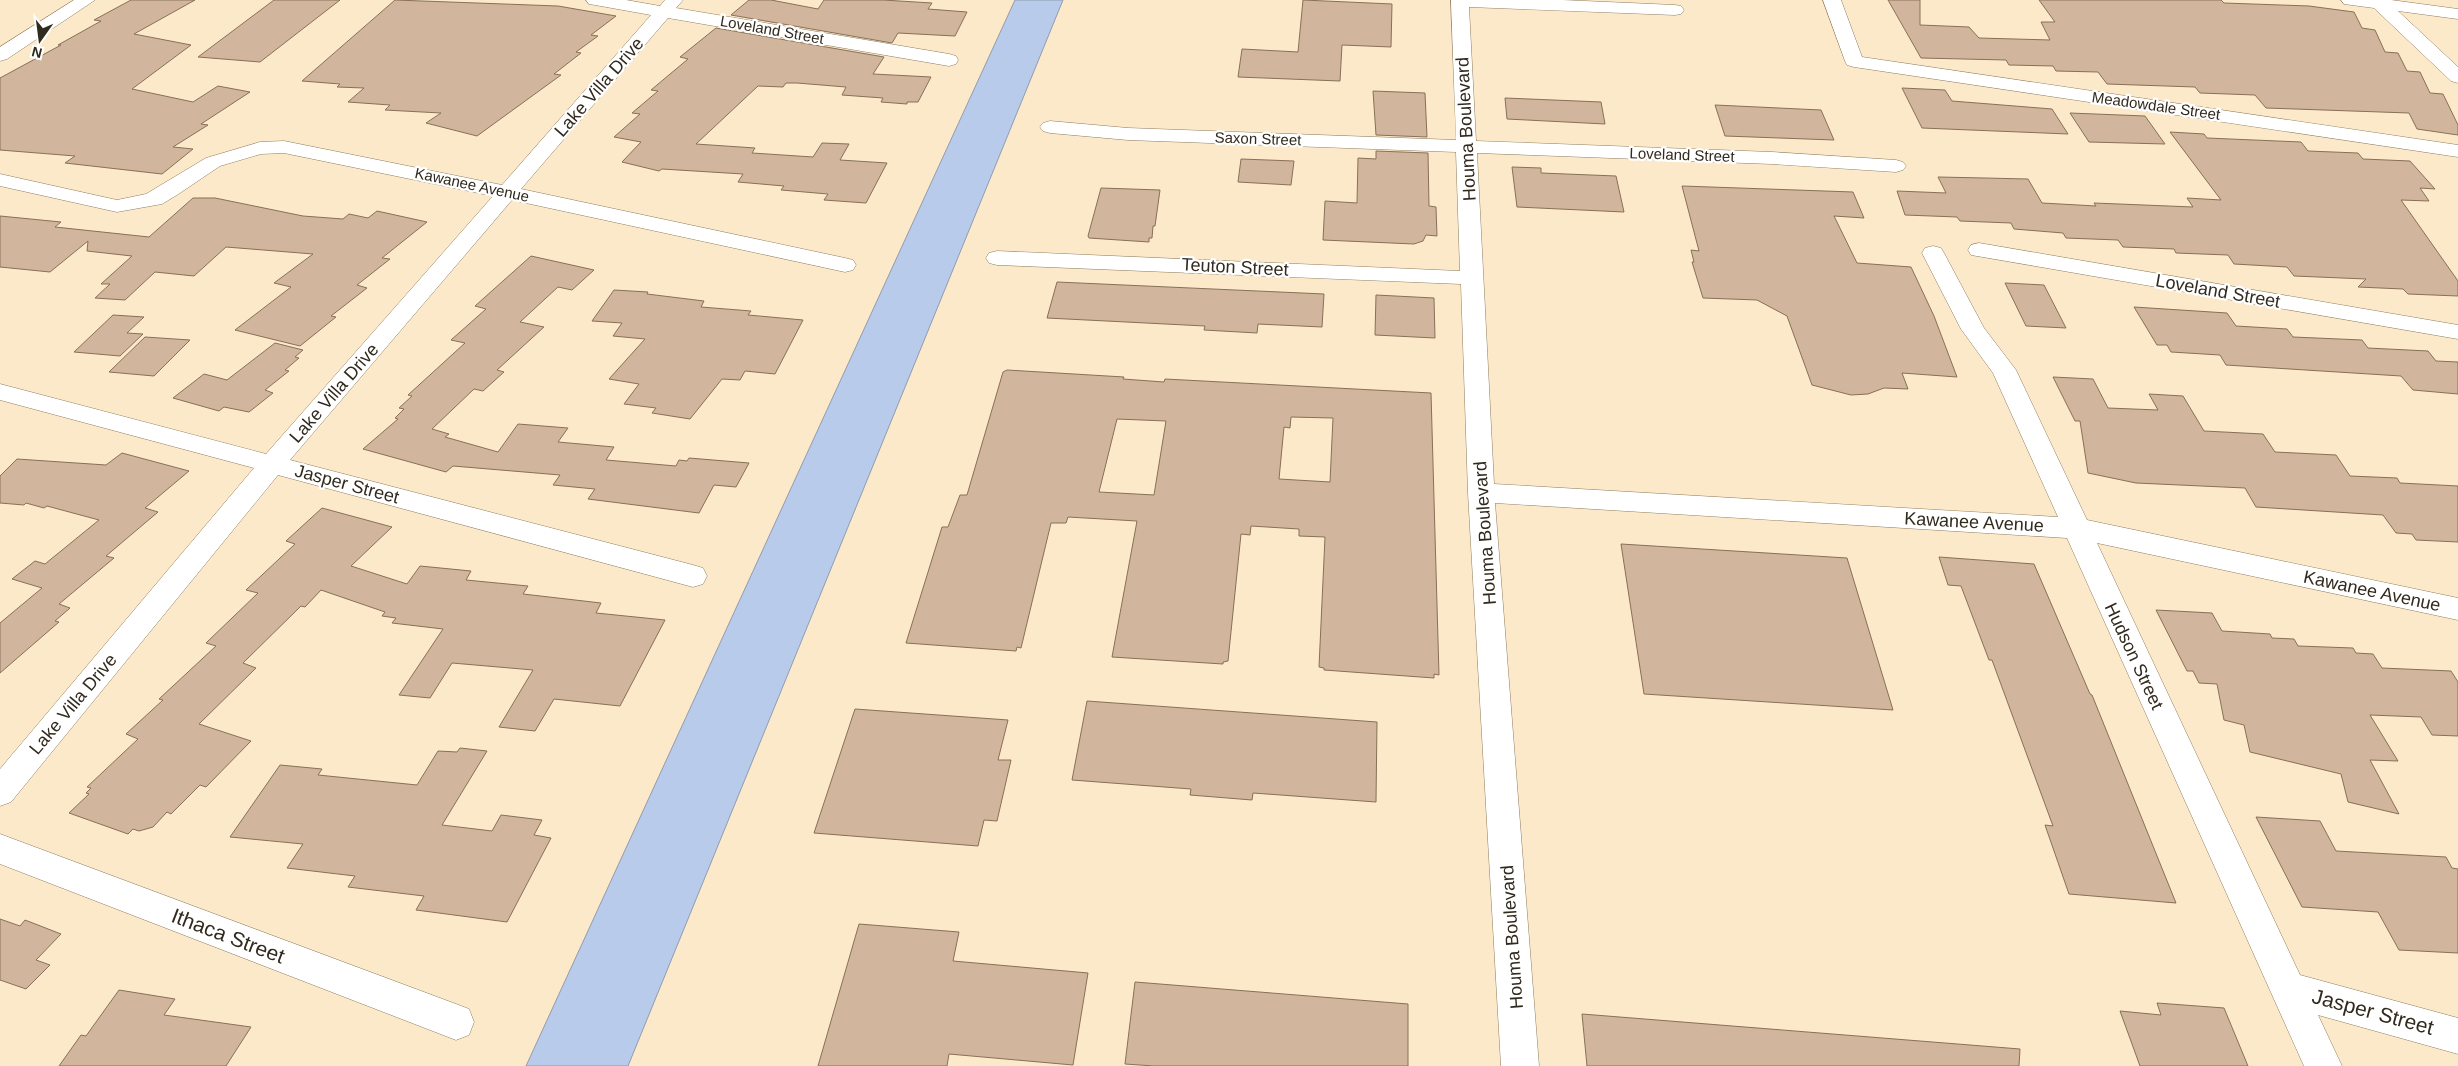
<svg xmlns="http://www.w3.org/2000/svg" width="2458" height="1066" viewBox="0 0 2458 1066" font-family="Arial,sans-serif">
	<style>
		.water { fill: #b9cbeb; stroke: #909bae }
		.building { fill: #d1b69d; stroke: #887058; fill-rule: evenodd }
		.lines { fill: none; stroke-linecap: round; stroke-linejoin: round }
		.street-casing { stroke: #8e7d60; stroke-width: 1 }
		.street { fill: #fff; fill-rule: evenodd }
		.labels { text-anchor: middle; stroke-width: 4.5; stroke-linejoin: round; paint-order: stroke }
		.far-street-label { font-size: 15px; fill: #312a1e; stroke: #fff }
		.street-label { font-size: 18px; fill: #312a1e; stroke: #fff }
		.near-street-label { font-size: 21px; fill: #312a1e; stroke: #fff }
	</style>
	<rect width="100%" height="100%" fill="#fbe9c9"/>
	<path class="water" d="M1015 0H1063L628 1066H526Z"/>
	<path class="building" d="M131 0H195L134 34 191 45 132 89 193 102 218 86 250 92 201 124 208 125 173 147 193 149 162 174 65 163 75 156 0 150V78L61 45H58L101 21 94 20Z
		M274 0H340L260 62 198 57Z
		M395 0 558 6 616 16 591 35 598 36 576 52 581 53 554 74 561 75 477 136 426 123 441 113 385 110 390 105 348 102 364 88 337 87 340 84 302 81Z
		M749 0H771L818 9 824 0H883L932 3 928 9 967 12 955 36 898 33 892 43 731 15Z
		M1303 0 1392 4 1391 47 1342 45 1340 81 1238 77 1242 49 1298 52Z
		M1888 0H1920V25L1969 27 1979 38 2050 40 2041 22H2055L2039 0H2221L2224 3 2309 6 2354 12 2362 28 2375 30 2385 52 2398 53 2407 71 2420 72 2430 93 2443 94 2458 125V135L2417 129 2409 113 2266 108 2255 95 2200 93 2195 87 2107 84 2098 72 2056 71 2053 66 2009 65 2006 60 1921 58Z
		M716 28 884 57 873 74 931 77 918 102H907V104L881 102 883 98 842 95 846 87 797 83H786L783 87 758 86 696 144 755 148 752 153 813 157 822 143 849 144 840 160 887 163 866 203 824 200 828 194 781 190 784 186 738 182 743 174 662 169 659 171 622 162 641 142 614 137 640 114 632 113 658 91 651 90 688 59 680 57Z
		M1902 88 1945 90 1952 101 2052 109 2068 134 1922 128Z
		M1373 91 1425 93 1427 137 1376 135Z
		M1505 98 1601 102 1605 124 1507 119Z
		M1715 105 1821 110 1834 140 1725 136Z
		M2070 113 2145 116 2165 144 2089 142Z
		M2170 132 2204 134 2207 138 2301 142 2308 151 2358 153 2363 159 2410 161 2435 189 2420 188 2429 201 2401 200 2458 281V296L2408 294 2403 289 2358 287 2366 279 2294 276 2287 267 2234 264 2228 255 2176 253 2174 249 2123 247 2118 240 2066 238 2063 233 2014 229 2011 223 1960 221 1957 217 1905 215 1897 191 1946 193 1938 177 1985 178 2028 179 2042 203 2096 206 2094 203 2193 207 2187 198 2221 200Z
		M1376 151 1428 153 1429 206 1436 207 1437 236 1426 235 1423 241 1414 244 1323 240 1325 201 1357 203 1358 158 1376 159Z
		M1241 159 1294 161 1291 185 1238 182Z
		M1512 167 1541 168V173L1616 176 1624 212 1517 207Z
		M1682 186 1853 192 1864 218 1834 216 1857 263 1911 267 1934 316 1957 377 1902 373 1908 389 1884 388 1868 394 1851 395 1812 385 1787 316 1757 300 1703 298 1692 262H1694L1691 250 1699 251Z
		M1101 188 1160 190 1155 226H1153L1152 238H1149V242L1089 238 1088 236Z
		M193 198H215L303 216 343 219 349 214 368 218 377 211 427 222 382 258 390 259 357 285 367 288 331 316 336 317 300 346 235 330 291 287 274 283 313 254 226 247 194 276 155 272 125 300 95 298 110 284H101L132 256 87 251 88 241 50 272 0 267V216L61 222 55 227 149 237Z
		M531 256 594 270 572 290 558 287 520 322 544 327 497 370 504 372 483 391 474 389 432 429 449 434 445 437 498 452 518 424 568 428 558 442 614 447 606 460 676 466 679 460 687 461 689 458 749 463 736 487 714 485 699 513 588 499 595 489 553 485 560 475 453 466 446 472 363 449 398 419 395 418 404 409 399 408 412 396 408 395 465 343 451 340 486 309 475 306Z
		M1057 282 1324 294 1322 327 1258 324 1257 333 1204 330 1205 326 1047 318Z
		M2005 283 2044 285 2066 328 2026 326Z
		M614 290 648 292 647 294 704 301 701 307 751 311 748 315 803 320 775 374 745 371 740 380 722 379 690 419 652 413 656 408 624 404 639 384 609 379 645 339 613 336 622 323 592 321Z
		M1376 295 1434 298 1435 338 1375 335Z
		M2134 307 2227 313 2236 326 2287 329 2293 337 2362 340 2368 348 2428 351 2436 361 2458 362V394L2413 390 2401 376 2226 365 2220 355 2171 352 2167 345H2157Z
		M113 315 144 317 127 333 143 334 120 356 74 352Z
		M145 337 190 340 154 376 109 372Z
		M275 343 303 350 295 357 299 358 285 370 289 371 265 390 273 393 249 412 224 407 219 411 173 398 204 374 227 380Z
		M1007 370 1124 377 1123 379 1164 382 1165 379 1431 393 1439 675 1434 674V678L1324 670V668L1319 667 1325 537 1299 536V529L1251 526 1250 535 1241 534 1228 661 1223 662V664L1112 657 1137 521 1068 517 1066 523H1051L1021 648 1017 647 1016 651 906 643 942 527H948L960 495H967L1003 372ZM1291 417 1333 418 1330 482 1279 479 1284 427 1290 428ZM1117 419 1166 421 1154 495 1099 492Z
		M2053 377 2093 379 2108 408 2158 410 2149 394 2183 396 2204 431 2263 434 2275 452 2336 455 2350 476 2397 478 2400 483 2458 486V542L2416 540 2412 534 2396 533 2383 515 2256 507 2245 488 2136 483 2088 473 2080 421H2075Z
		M122 453 189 471 145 508 158 512 106 556 114 558 59 604 70 608 55 621 59 622 0 673V623L42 588 12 579 35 561 45 564 99 520 47 506 44 508 26 503 24 505 0 503V476L17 459 106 465Z
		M322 508 392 527 351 566 407 584 420 566 471 571 466 580 528 586 523 594 601 603 596 613 665 620 620 706 554 699 535 731 499 727 533 670 452 663 430 698 399 695 443 629 392 623 396 618 382 616 385 612 321 590 305 607 301 606 243 663 256 668 199 724 251 741 206 787 200 785 171 814 167 812 153 827 139 831 133 829 128 834 69 813 89 794 86 793 91 788 87 787 138 739 126 734 163 700 159 699 216 646 206 643 258 593 246 590 295 544 286 541Z
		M1621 544 1847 558 1893 710 1644 694Z
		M1939 557 2034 564 2090 694 2092 695 2176 903 2069 894 2045 825 2053 826 1992 660H1989L1961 586 1948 585Z
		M2156 610 2212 613 2222 631 2270 634 2272 638 2294 639 2298 646 2353 648 2356 653 2373 654 2382 668 2451 671 2458 682V736L2432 735 2421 717 2370 715 2398 761 2370 760 2399 814 2348 802 2341 774 2250 752 2244 725 2224 720 2217 684 2199 683 2193 671H2187Z
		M1087 701 1377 722 1376 802 1253 793 1252 800 1190 795 1191 789 1072 780Z
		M855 709 1008 720 998 760H1011L997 821 984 820 978 846 814 833Z
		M460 748 487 751 442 825 492 831 501 815 542 820 534 835 551 838 507 922 416 910 424 896 348 887 355 876 287 868 303 844 230 837 280 765 322 769 318 775 417 785 438 751 457 752Z
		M2256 817 2320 821 2336 851 2446 857 2452 868 2458 869V953L2399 950 2378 912 2302 907Z
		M0 919 20 926 25 920 61 934 36 960 50 965 26 989 0 980Z
		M859 924 959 932 953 961 1088 973 1073 1065 949 1054 947 1066H818Z
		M1135 982 1408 1004V1066H1154L1125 1064Z
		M119 990 175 999 164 1015 251 1027 226 1066H59L81 1035 86 1036Z
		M2157 1003 2224 1008 2248 1066H2140L2120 1011 2161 1015Z
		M1582 1014 2020 1049 2019 1066H1587Z"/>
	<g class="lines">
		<g class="street-casing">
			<path id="street" d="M74 0H95L7 59 0 61V47Z
				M586 0H626L660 6 665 0H683L676 8 949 54 956 56 958 60 956 64 949 66 668 18 521 189 845 258 853 260 856 265 853 270 845 272 512 200 290 460 693 565 703 568 707 576 703 584 693 587 278 475 11 802 0 806V769L254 468 0 400V384L266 454 493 196 284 153 261 154 220 166 177 195 162 204 117 212 0 186V174L117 200 146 194 206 158 260 142 284 141 502 185 651 15 595 5 589 4Z
				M1451 0H1562L1675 5 1681 6 1684 10 1681 14 1675 15 1469 7 1476 141 1772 152 1896 160 1903 162 1906 166 1903 170 1896 172 1772 164 1477 153 1494 484 2058 517 1993 373 1961 329 1922 253 1925 248 1933 246 1941 248 1944 253 1984 328 2016 370 2087 520 2458 598V620L2097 543 2300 975 2458 1018V1054L2318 1015 2342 1066H2304L2067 538 1495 503 1539 1066H1501L1468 493 1461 284 997 265 989 263 986 258 989 253 997 251 1460 271 1456 152 1128 140 1050 133 1043 131 1040 127 1043 123 1050 121 1128 128 1456 140Z
				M1823 0H1841L1862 57 2458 145V157L1854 67 1847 65 1845 61Z
				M2341 0H2391L2458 9V19L2398 11 2458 67V83L2451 81 2374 8 2344 4Z
				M1979 243 2458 325V339L1971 255 1968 250 1971 245Z
				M0 834 456 1004 469 1009 474 1022 469 1035 456 1040 0 864Z"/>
		</g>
		<use href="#street" class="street"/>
	</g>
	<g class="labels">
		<g class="far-street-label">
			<text transform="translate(772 30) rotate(10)" y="5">Loveland Street</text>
			<text transform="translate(2156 106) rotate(8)" y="5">Meadowdale Street</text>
			<text transform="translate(1258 139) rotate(2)" y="5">Saxon Street</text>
			<text transform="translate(1682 155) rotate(2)" y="5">Loveland Street</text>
			<text transform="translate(472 185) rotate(12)" y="5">Kawanee Avenue</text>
		</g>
		<g class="street-label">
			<text transform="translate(599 87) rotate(-49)" y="6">Lake Villa Drive</text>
			<text transform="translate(1466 129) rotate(-93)" y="6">Houma Boulevard</text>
			<text transform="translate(1235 267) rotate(3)" y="6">Teuton Street</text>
			<text transform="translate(2218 291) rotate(10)" y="6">Loveland Street</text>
			<text transform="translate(334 393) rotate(-49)" y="6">Lake Villa Drive</text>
			<text transform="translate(347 484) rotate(15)" y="6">Jasper Street</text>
			<text transform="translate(1974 522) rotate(3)" y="6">Kawanee Avenue</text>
			<text transform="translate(1485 533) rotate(-94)" y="6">Houma Boulevard</text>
			<text transform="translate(2372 591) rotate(12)" y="6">Kawanee Avenue</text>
			<text transform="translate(2134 656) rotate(65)" y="6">Hudson Street</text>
			<text transform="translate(73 704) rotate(-50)" y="6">Lake Villa Drive</text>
			<text transform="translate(1512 937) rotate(-94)" y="6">Houma Boulevard</text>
		</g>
		<g class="near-street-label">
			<text transform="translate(228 936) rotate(21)" y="7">Ithaca Street</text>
			<text transform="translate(2373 1012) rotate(15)" y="7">Jasper Street</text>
		</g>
	</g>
	<g transform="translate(40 40) rotate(194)" stroke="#ffffff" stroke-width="4" paint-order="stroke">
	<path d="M0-4L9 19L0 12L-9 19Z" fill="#312a1e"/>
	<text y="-8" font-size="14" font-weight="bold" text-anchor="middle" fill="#312a1e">N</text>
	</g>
</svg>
